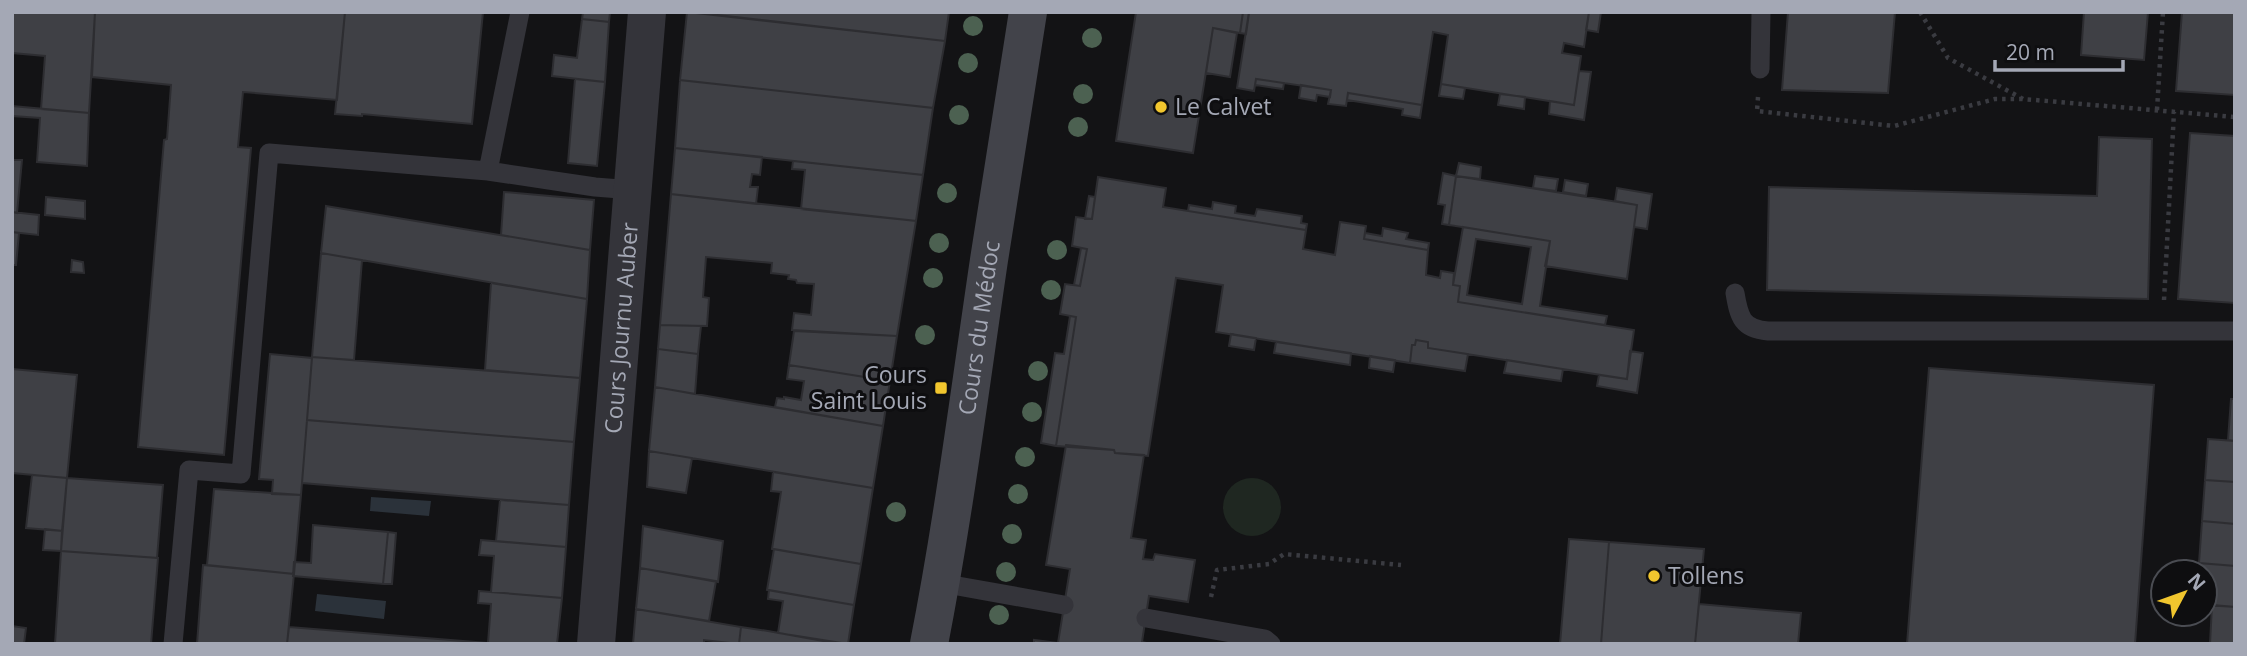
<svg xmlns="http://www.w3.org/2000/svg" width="2247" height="656" viewBox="0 0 2247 656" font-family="'Open Sans',sans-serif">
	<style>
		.green { fill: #1f2721 }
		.water { fill: #2b323a }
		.building { fill: #3f4045; stroke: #2d2d31; stroke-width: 2; fill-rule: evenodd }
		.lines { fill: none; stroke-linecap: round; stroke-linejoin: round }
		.path { stroke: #3a3b41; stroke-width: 4.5; stroke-dasharray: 3.5 5; stroke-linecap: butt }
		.lane { stroke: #34343a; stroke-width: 19 }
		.street { stroke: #34343a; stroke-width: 38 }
		.secondary { stroke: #42434a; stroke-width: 38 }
		.tree { fill: #4c6151 }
		.poi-dot { fill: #f1c62e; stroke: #0e0e10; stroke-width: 2.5 }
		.labels { text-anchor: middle; stroke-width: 6; stroke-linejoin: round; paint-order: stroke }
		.poi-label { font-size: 23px; fill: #a4a8b5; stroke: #0e0e10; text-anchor: start }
		.street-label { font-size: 23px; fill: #a4a8b5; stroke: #0e0e10 }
	</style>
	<rect width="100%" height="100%" fill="#131315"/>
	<path class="green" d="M1223 507a29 29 0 1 1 58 0a29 29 0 1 1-58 0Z"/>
	<path class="water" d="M371 497 431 501 429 516 370 511Z
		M317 594 386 601 384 619 315 611Z"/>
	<path class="building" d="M12 12H95L89 113 41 109 45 56 12 53Z
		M95 12H345L337 100 243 92 238 147 251 148 224 455 138 447 164 140 167 139 171 85 92 77Z
		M345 12H483L472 124 362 114V116L335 114Z
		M583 12H610L609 22 582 19Z
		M687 12 945 41 933 108 680 80Z
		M691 12H949L945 41Z
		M1136 12H1243L1240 33 1213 28 1193 153 1116 141Z
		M1243 12 1249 13 1246 34 1240 33Z
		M1589 12 1584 47 1564 43 1562 53 1581 56 1574 105 1441 84 1448 35 1433 32 1422 105 1348 93 1346 106 1328 104 1331 90 1256 79 1254 91 1237 88 1249 12Z
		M1589 12H1601L1598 32 1586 30Z
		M1788 12H1895L1888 93 1782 90Z
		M2084 12H2148L2144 60 2081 55Z
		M2182 12H2235V95L2176 91Z
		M582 19 609 22 605 82 552 76 554 55 577 58Z
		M1213 28 1237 33 1230 77 1206 73Z
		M1579 71 1591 72 1584 120 1549 114 1550 101 1574 105Z
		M575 79 605 82 597 166 568 163Z
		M1256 79 1284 83 1283 89 1255 85Z
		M680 80 933 108 923 175 675 148Z
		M1441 84 1465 88 1463 99 1439 96Z
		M1301 85 1331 90 1330 97 1317 95 1316 101 1299 98Z
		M1348 93 1422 105 1420 118 1402 115 1403 109 1347 100Z
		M1500 94 1525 97 1524 109 1498 105Z
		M12 106 89 113 87 166 37 162 40 118 12 116Z
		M2190 133 2235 136V303L2178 299Z
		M2099 137 2152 139 2148 299 1767 290 1769 187 2097 196Z
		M675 148 762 157 760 175 752 174 750 187H758L756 204 671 194Z
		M12 160H22L17 213 12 212Z
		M793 161 923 175 916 221 801 209 805 170 792 169Z
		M1459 163 1481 167 1480 179 1456 176Z
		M1443 173 1456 176 1449 225 1442 224 1445 205 1438 204Z
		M1456 176 1637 205 1627 279 1545 266 1550 241 1449 225Z
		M1535 176 1558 179 1556 191 1533 188Z
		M1098 177 1166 188 1163 207 1306 230 1303 249 1335 255 1340 222 1366 226 1364 239 1428 250 1426 275 1440 278 1441 271 1454 273 1453 285 1460 286 1458 302 1634 330 1627 379 1428 348V342L1416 340 1415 345H1412L1410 363 1216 332 1223 285 1176 278 1148 456 1115 453 1114 450 1056 446 1076 317 1060 314 1065 284 1080 286 1087 249 1072 246 1076 217 1092 219Z
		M1565 180 1588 184 1586 196 1563 192Z
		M1617 188 1652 194 1647 229 1634 227 1637 205 1615 201Z
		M504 192 594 200 590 250 501 235Z
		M671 194 916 221 897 336 792 330 794 313 811 315 814 284 797 283 796 280 788 279 789 275 771 273 772 263 706 257 703 297 709 298 707 326 660 325Z
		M1089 196 1095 197 1092 219H1085Z
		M46 197 85 201V219L45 215Z
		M1213 202 1236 206 1235 213 1255 216 1257 209 1302 216 1301 223 1307 224 1306 230 1188 211 1189 205 1212 209Z
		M326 206 590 250 587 299 321 253Z
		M12 212 39 215 38 235 12 232Z
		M1463 227 1550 241 1540 306 1607 316 1605 325 1458 302 1460 286 1453 285ZM1476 239 1531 247 1522 304 1467 295Z
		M1383 228 1408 233 1406 239 1429 243 1428 250 1364 239 1365 233 1382 236Z
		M12 232 19 233 16 265H12Z
		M1081 248 1087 249 1080 286 1074 285Z
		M321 253 362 260 354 360 312 357Z
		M72 260 83 262 84 273 71 272Z
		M491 283 587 299 580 378 485 370Z
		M1070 316 1076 317 1056 446 1041 443 1055 353 1064 354Z
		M660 325 701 326 698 354 658 349Z
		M794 331 897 336 890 381 789 365Z
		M1231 334 1256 338 1254 350 1229 346Z
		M1416 340 1428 342V348L1468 354 1465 371 1410 363 1412 345H1415Z
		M1276 342 1351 353 1350 365 1274 353Z
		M658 349 698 354 695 394 655 387Z
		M1630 351 1643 353 1637 393 1597 386 1599 375 1627 379Z
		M270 354 312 358 301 495 272 494 273 480 259 479Z
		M1370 356 1395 360 1393 372 1369 368Z
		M312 357 580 378 574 442 307 420Z
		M1507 360 1563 369 1561 381 1504 373Z
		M789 365 890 381 883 426 775 407 777 398 784 399V397L801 400 804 381 787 379Z
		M1929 368 2154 385 2135 644H1907Z
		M12 369 77 375 67 478 12 473Z
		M655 387 883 426 873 488 649 451Z
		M2231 399H2235V441L2228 440Z
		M307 420 574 442 569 505 302 483Z
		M2208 439 2235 441V482L2205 480Z
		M1066 445 1114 450 1115 453 1144 455 1131 538 1146 540 1143 559 1153 560 1155 554 1195 560 1188 602 1149 596 1142 642 1151 644H1034V640L1058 643 1070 569 1046 565Z
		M649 451 692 458 686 493 647 487Z
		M773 472 873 488 861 564 772 549 781 492 771 491Z
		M32 475 67 478 62 531 26 528Z
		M67 478 163 485 157 558 61 551Z
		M2205 480 2235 482V524L2202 521Z
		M214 489 301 495 294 574 207 565Z
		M500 500 569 505 566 547 496 541Z
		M2202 521 2235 524V566L2199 563Z
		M313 525 388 532 383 584 293 576 294 562 311 563Z
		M643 526 723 541 718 582 640 568Z
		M45 529 62 531 61 551 43 550Z
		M388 532 396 533 392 584H383Z
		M1569 539 1609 542 1601 644H1560Z
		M481 540 566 547 562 598 491 592 494 556 479 555Z
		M1609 542 1704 549 1695 644H1601Z
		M774 549 861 564 854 605 767 590Z
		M61 551 158 558 151 644H55Z
		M2199 563 2235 566V607L2205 605V572H2198Z
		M203 565 294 574 287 644H197Z
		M640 568 716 581 709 621 636 609Z
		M769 590 854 605 848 644 778 633 783 601 768 599Z
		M479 591 562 598 557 644 488 643 491 604 478 603Z
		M1699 604 1801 613 1798 644H1695Z
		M2212 605 2235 607V644H2210Z
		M636 609 741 627 739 644 704 640V644H633Z
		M12 626 26 628 24 644H12Z
		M289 627 488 643 493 644H287Z
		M741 627 768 631 840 644H739Z"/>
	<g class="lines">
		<path class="path" d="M1920 12 1948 58 2023 99
			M1758 97 1757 111 1894 126 1995 99H2023L2235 117
			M2157 110 2163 12
			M2164 300 2174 112
			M1211 597 1217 570 1269 564 1284 554 1401 565"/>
		<path class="lane" d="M1760 69 1761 12
			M488 171 520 12
			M1735 293C1739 317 1742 329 1768 331H2235
			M941 583 1064 605
			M1146 618 1265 639 1271 644
			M173 644 189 470 241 474 269 153 488 171 595 187 633 190"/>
		<path class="street" id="s1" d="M596 644 647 12"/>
		<path class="secondary" id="s2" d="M929 644C954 516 970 388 989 260 1002 177 1015 95 1028 12"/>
	</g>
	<g class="tree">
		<circle cx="973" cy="26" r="10"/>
		<circle cx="1092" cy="38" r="10"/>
		<circle cx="968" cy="63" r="10"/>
		<circle cx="1083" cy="94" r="10"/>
		<circle cx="959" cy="115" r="10"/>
		<circle cx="1078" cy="127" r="10"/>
		<circle cx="947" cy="193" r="10"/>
		<circle cx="939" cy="243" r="10"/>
		<circle cx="1057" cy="250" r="10"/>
		<circle cx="933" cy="278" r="10"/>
		<circle cx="1051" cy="290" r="10"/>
		<circle cx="925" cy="335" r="10"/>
		<circle cx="1038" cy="371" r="10"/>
		<circle cx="1032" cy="412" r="10"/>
		<circle cx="1025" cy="457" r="10"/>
		<circle cx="1018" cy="494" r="10"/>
		<circle cx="896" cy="512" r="10"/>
		<circle cx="1012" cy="534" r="10"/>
		<circle cx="1006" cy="572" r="10"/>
		<circle cx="999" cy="615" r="10"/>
	</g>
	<g class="poi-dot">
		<circle cx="1161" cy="107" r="7"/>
		<rect x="934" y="381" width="14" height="14" rx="3.5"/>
		<circle cx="1654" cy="576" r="7"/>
	</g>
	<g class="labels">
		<g class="poi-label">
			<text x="1175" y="115">Le Calvet</text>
			<text x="927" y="383" text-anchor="end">Cours<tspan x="927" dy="26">Saint Louis</tspan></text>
			<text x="1668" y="584">Tollens</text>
		</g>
		<g class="street-label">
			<text dy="8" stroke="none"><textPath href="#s1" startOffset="317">Cours Journu Auber</textPath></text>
			<text dy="8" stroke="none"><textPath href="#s2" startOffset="320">Cours du Médoc</textPath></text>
		</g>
	</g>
	<rect width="2247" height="656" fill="none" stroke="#a4a8b5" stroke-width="28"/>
	<g transform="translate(2184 593) rotate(49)"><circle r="33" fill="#0e0e10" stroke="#4a4c52" stroke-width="2"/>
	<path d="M0-5L12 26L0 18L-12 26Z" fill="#f1c62e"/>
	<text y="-10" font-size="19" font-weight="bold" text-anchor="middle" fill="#a4a8b5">N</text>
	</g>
	<path d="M1995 60v10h128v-10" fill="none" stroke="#a4a8b5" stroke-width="3.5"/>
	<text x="2006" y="60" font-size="21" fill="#a4a8b5" stroke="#0e0e10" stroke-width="5" paint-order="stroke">20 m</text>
</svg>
